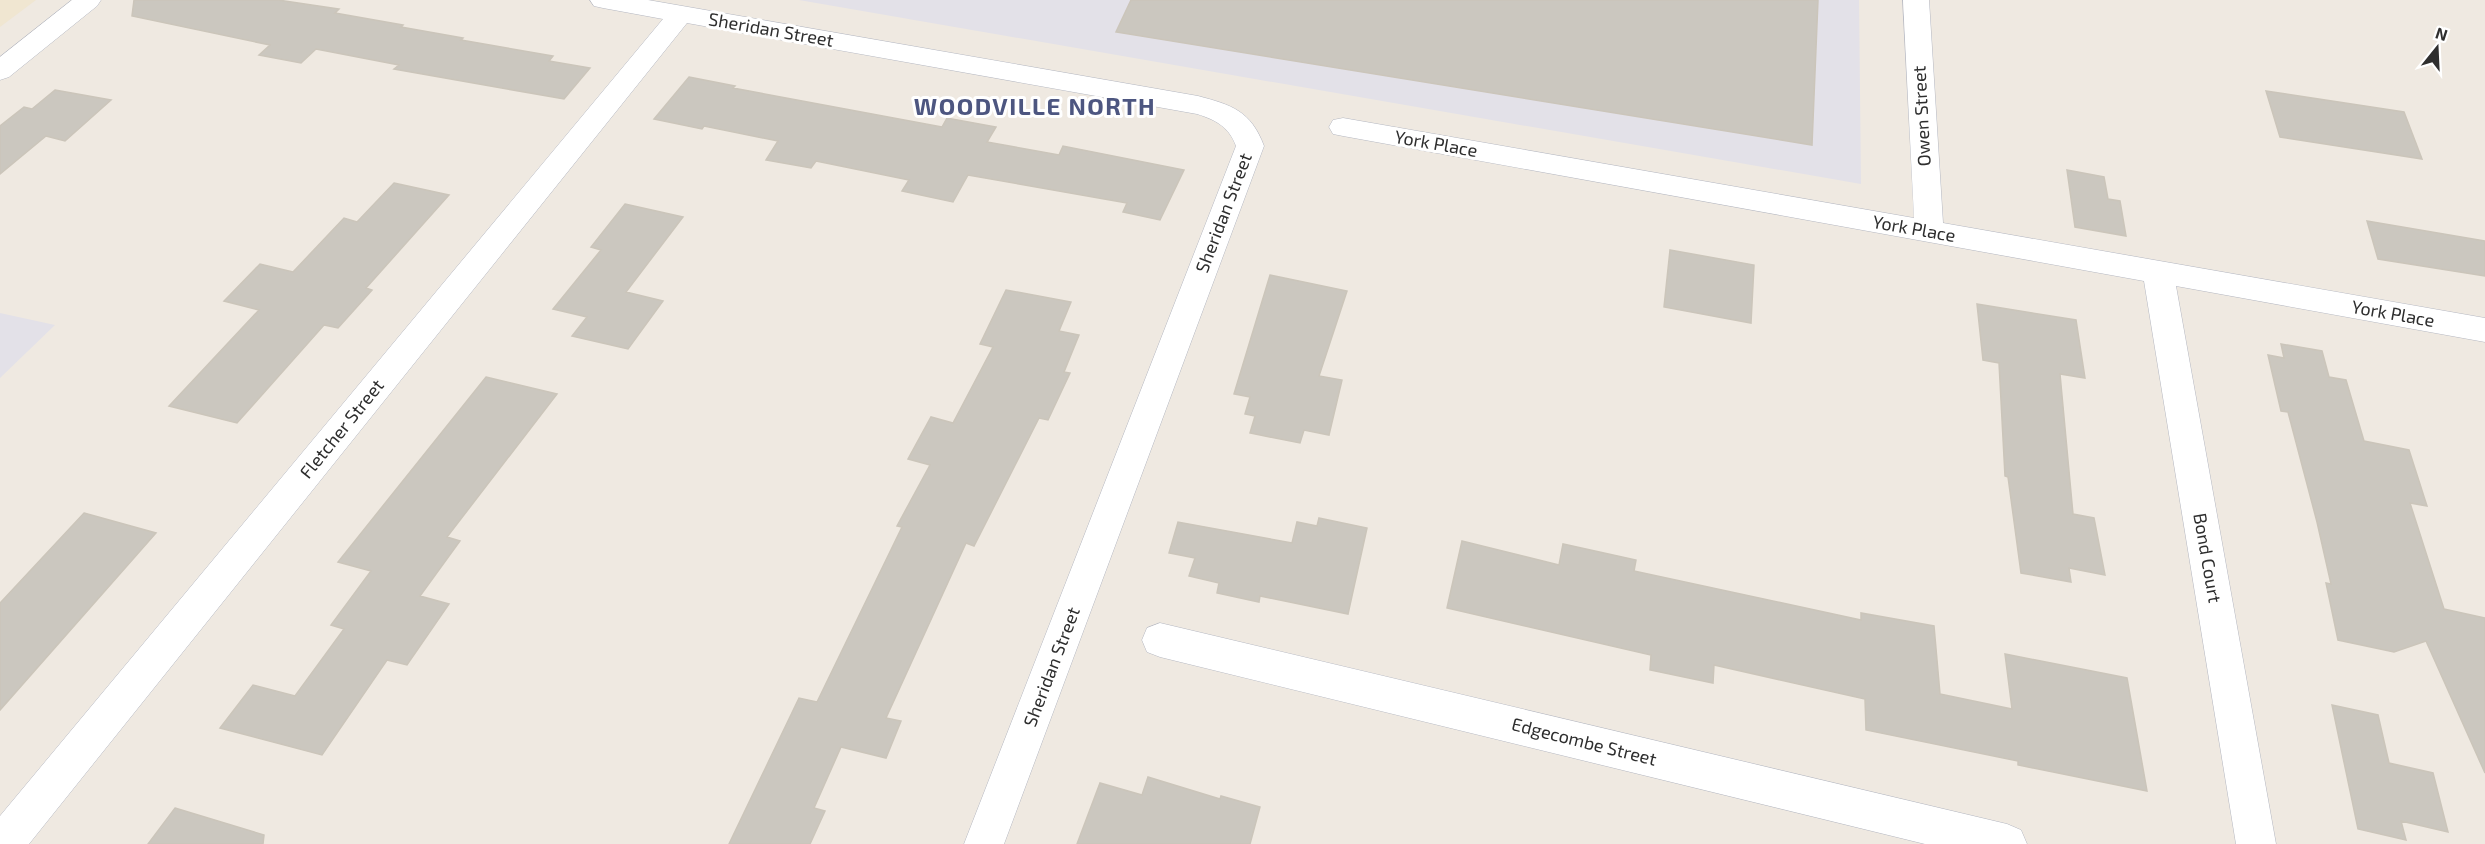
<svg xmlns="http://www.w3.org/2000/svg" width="2485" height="844" viewBox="0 0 2485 844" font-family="'Exo 2',sans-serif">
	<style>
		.industrial { fill: #e3e1e8 }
		.education { fill: #f0e6d1 }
		.building { fill: #cbc7bf; stroke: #cbc5ba; stroke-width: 1.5 }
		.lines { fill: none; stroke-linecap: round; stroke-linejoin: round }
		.minor-casing { stroke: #b4b7c1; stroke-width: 1 }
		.minor { fill: #fff; fill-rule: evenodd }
		.labels { text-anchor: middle; stroke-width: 6; stroke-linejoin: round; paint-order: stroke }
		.street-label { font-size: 18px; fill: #2e2e2e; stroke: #fff }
		.district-label { font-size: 24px; font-weight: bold; letter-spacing: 1.5px; fill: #4d5680; stroke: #fff }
	</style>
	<rect width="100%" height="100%" fill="#efe9e1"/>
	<path class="industrial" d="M799 0H1859L1861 184Z
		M0 313 55 325 0 378Z"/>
	<path class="education" d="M0 0H36L0 27Z"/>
	<path class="building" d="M134 0H278L339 9 335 13 403 25 401 27 463 38 461 40 553 56 549 61 590 68 564 99 394 69 399 65 316 49 301 63 259 55 270 45 132 16Z
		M1131 0H1818L1812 145 1116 32Z
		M689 77 735 86 733 88 942 127 947 118 996 127 987 142 1059 155 1063 146 1184 170 1160 220 1123 212 1127 203 968 175 953 202 902 191 909 180 816 161 811 168 766 160 778 141 704 126 702 129 654 119Z
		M55 90 111 100 65 141 46 136 0 174V126L24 107 32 109Z
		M2266 91 2404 112 2422 159 2280 137Z
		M2067 170 2104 177 2108 199 2120 201 2126 236 2075 227Z
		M394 183 449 195 366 288 372 290 338 328 324 325 237 423 169 406 259 310 224 301 260 264 293 272 344 218 357 222Z
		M625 204 683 217 626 292 663 301 628 349 572 336 587 317 553 309 601 250 591 247Z
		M2367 221 2485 241V276L2378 259Z
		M1670 250 1754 265 1751 323 1664 307Z
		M1270 275 1347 291 1319 376 1342 380 1329 435 1304 430 1300 443 1250 433 1255 416 1245 414 1250 397 1234 394Z
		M1006 290 1071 302 1059 331 1079 335 1064 372 1070 373 1048 420 1039 418 974 546 966 543 886 718 901 721 886 758 841 747 814 808 825 811 810 844H729L799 698 817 702 902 527 897 526 930 465 908 459 931 417 953 423 993 347 980 344Z
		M1977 304 2076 320 2085 378 2060 374 2073 514 2094 518 2105 575 2069 568 2071 582 2021 573 2008 477 2005 476 1999 363 1983 360Z
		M2281 344 2322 351 2329 377 2346 380 2364 441 2409 450 2427 506 2410 503 2444 609 2485 618V773L2426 641 2394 652 2338 640 2326 583 2331 584 2317 522 2288 412 2281 411 2268 355 2284 358Z
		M486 377 557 394 447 537 460 541 420 596 449 604 407 665 387 660 322 755 220 728 253 685 295 696 344 629 331 625 371 571 338 562Z
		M84 513 156 533 0 710V603Z
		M1319 518 1367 528 1348 614 1260 596 1259 602 1217 593 1219 583 1189 576 1195 558 1169 553 1178 522 1292 543 1297 522 1317 526Z
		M1462 541 1559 565 1563 544 1636 560 1634 571 1861 620V613L1934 626 1940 694 2012 709 2005 654 2127 678 2147 791 2018 765V761L1866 730 1865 699 1714 665 1713 683 1650 670 1651 655 1447 608Z
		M2332 705 2378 715 2389 763 2433 773 2448 832 2401 821 2406 840 2358 829Z
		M1148 777 1220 799 1221 796 1260 807 1250 844H1077L1100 783 1142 795Z
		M175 808 264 835 263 844H148Z"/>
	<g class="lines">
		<g class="minor-casing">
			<path id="minor" d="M72 0H101L97 6 9 77 0 80V57Z
				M590 0H648L1198 96C1232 105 1251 111 1264 146L1004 844H964L1236 146C1229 127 1216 120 1197 114L687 23 29 844H0V816L663 19 603 8 594 6Z
				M1903 0H1929L1943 223 2485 318V342L2176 286 2276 844H2236L2144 281 1343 136 1333 134 1329 127 1333 120 1343 118 1914 218Z
				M1160 623 2007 824 2021 830 2027 844H1925L1160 657 1147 652 1142 640 1147 628Z"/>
		</g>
		<use href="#minor" class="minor"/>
	</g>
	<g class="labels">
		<g class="street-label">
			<text transform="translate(771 30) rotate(10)" y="6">Sheridan Street</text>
			<text transform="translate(1922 116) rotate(-93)" y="6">Owen Street</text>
			<text transform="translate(1436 144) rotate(10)" y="6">York Place</text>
			<text transform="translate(1224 213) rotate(-69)" y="6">Sheridan Street</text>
			<text transform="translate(1914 229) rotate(10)" y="6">York Place</text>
			<text transform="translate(2393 314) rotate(10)" y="6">York Place</text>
			<text transform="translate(342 429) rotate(-51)" y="6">Fletcher Street</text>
			<text transform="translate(2207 558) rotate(80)" y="6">Bond Court</text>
			<text transform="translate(1052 667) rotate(-69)" y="6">Sheridan Street</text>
			<text transform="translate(1584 742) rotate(14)" y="6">Edgecombe Street</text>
		</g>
		<g class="district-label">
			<text x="1035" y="115">WOODVILLE NORTH</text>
		</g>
	</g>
	<g transform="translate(2437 48) rotate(18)" stroke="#ffffff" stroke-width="4.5" paint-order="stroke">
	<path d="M0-4.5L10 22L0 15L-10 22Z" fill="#2e2e2e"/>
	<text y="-9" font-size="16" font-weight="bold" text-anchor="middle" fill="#2e2e2e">N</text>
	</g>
</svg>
